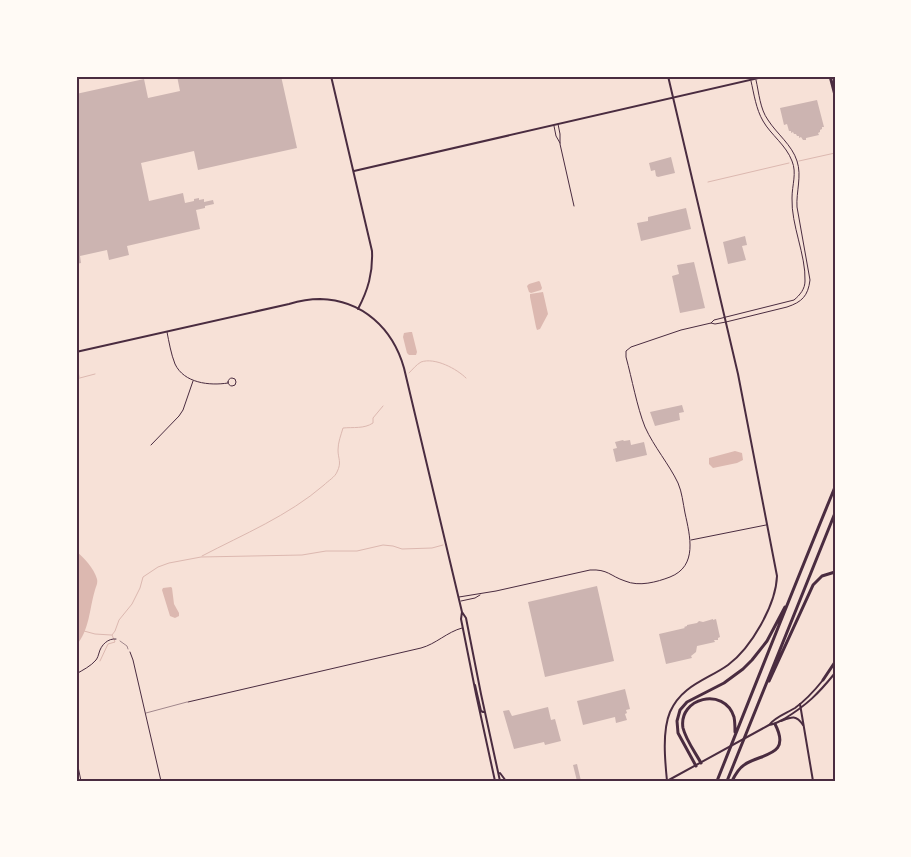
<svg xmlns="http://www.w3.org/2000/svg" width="911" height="857" viewBox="0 0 911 857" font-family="Montserrat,sans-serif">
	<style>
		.water { fill: #dcb8b0 }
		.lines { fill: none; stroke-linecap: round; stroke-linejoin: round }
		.stream { stroke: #dcb8b0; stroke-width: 1 }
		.building { fill: #ccb4b1 }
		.path { stroke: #4a2c40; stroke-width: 0.5 }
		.service { stroke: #4a2c40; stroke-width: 0.5 }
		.minor { stroke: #4a2c40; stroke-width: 1 }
		.tertiary { stroke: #4a2c40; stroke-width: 2 }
		.secondary { stroke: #4a2c40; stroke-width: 2 }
		.motorway { stroke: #4a2c40; stroke-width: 3 }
		.neatline { fill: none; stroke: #4a2c40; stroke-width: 2 }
	</style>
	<rect width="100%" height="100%" fill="#f7e1d7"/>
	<path class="water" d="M539 281 540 282 542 288 541 290 531 293 529 292 527 286 529 284Z
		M543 292 548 314 540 329 537 330 536 327 530 297V294Z
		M410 332H412L417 352 416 355H409L407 353 403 337 404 333Z
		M735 451 742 453 743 460 737 463 713 468 709 464V458Z
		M76 551C84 558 94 568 97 579 98 584 96 586 95 590 89 610 90 629 76 646Z
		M171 587 172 588 174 604 179 613V616L175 618 170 616 162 590 163 588Z"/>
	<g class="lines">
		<path class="stream" d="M799 161 835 153
			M708 182 789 163
			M78 371 79 377
			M409 373C413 369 416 365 421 362 435 357 457 369 466 378
			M76 379 95 374
			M202 556C244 534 288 516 324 485 328 481 335 477 337 472 342 462 338 459 338 450 338 442 341 435 343 428 353 427 364 429 373 423V418L383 406
			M84 631 95 634 111 635
			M112 635 115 631 119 620 132 604 140 588 143 577 158 567 169 563 201 557 302 555 326 551H357L383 545 393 546 402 549 432 548 443 545
			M100 661 108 644 115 642 112 635"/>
	</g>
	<path class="building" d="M177 76H281L297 148 198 170 194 151 141 163 149 201 183 193 185 203 194 201V199L199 198V200L204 199V202L213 200 214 204 205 206V208L196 210 200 229 127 246 129 255 109 260 107 250 80 256 81 263 76 264V94L144 79 148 98 180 91Z
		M817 100 824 127H822V129L820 130V132L818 133 819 135 806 138V140H803L801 137 799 138V136H797L796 134H794L793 132 791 133V131H789L787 124 784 125 780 108Z
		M671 157 675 173 658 177 656 176 655 170 651 171 649 163Z
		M686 208 691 229 641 241 637 223 648 221V217Z
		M745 236 747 245 742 246 746 260 728 264 723 242Z
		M694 262 705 308 680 313 672 276 679 274 677 265Z
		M682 405 684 412 679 413 680 420 655 426 650 412Z
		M623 440 624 441 630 440 631 445 644 442 647 455 616 462 613 449 617 448 615 442Z
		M597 586 614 661 545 677 528 602Z
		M713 619V620L716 619 720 637 718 638V640H714L715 642 697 646 696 652 691 656 692 658 666 664 659 634 685 628 684 627 687 626V625L697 623 699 621 703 622Z
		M625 689 630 709 626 710 627 713 625 714 627 720 616 723 615 717 583 725 577 701Z
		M548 707 551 720 555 719 561 741 545 745 544 742 514 749 503 711 509 710 512 716Z
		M577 764 581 781H577L573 765Z"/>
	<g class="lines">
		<path class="path" d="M120 641 127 646 128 649"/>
		<path class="service" d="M146 713 187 702"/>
		<path class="minor" d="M558 124 560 134V144L574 206
			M554 126 556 136 560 143
			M711 323 714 320 794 300C800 295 805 289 805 281 806 255 791 225 792 198 792 185 797 173 792 161 786 145 771 135 763 121 756 109 754 94 751 81
			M167 332C169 342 171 354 175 364 184 383 209 386 228 383
			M228 382a4 4 0 1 1 8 0a4 4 0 1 1-8 0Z
			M151 445 179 416 183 410 193 381
			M691 540 766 525
			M459 597 496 591 590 570C608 569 610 576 625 581 639 587 657 582 670 577 698 566 690 536 685 513 683 503 682 492 678 483 669 464 654 447 645 427 637 407 632 379 626 357V351L631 347 681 330 711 323 715 324 726 322 787 307C802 302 808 296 810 280L797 207C796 192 802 176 797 161 792 145 777 134 768 120 760 109 759 93 756 80
			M461 601 475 598 480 595
			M130 652 133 660 161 781
			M76 674C83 670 91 666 96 660 98 657 98 656 99 653 101 645 108 638 116 639
			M188 702 421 648C436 644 447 632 462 628
			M76 757 81 781"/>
		<path class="tertiary" d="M354 171 767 76
			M800 704 813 781
			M667 781C665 761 662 731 670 712 682 685 707 680 728 665 751 648 776 605 777 576L738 374 668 76"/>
		<path class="secondary" d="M331 76 372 251C373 273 368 290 358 309
			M76 352 289 304C299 301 309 299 320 299 363 300 393 329 404 368L462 612 466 618 481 694 500 781
			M462 612 461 619 476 694 495 781
			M475 685 481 711 483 712H485
			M781 721C791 717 796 714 803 725
			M769 725C775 724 778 722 784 719 807 705 818 694 835 673
			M500 773 506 781
			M667 781 769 725C775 717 787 713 795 708 806 700 815 690 823 680"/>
		<path class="motorway" d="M830 76 835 95
			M823 680 835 662
			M769 681 813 585 822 576 835 572
			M701 763C695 752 686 740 683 728 678 698 724 686 734 717 735 722 735 727 735 732
			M696 766 678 733 677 721 680 710 687 702 724 683 743 669 752 660 767 641 785 607
			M717 781C756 683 795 584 835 487
			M727 781 835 513
			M732 781C735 775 738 769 744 765 761 753 792 757 775 724"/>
	</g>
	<rect width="911" height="857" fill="none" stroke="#fffaf5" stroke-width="155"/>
	<rect x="78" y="78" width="756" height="702" class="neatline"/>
</svg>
